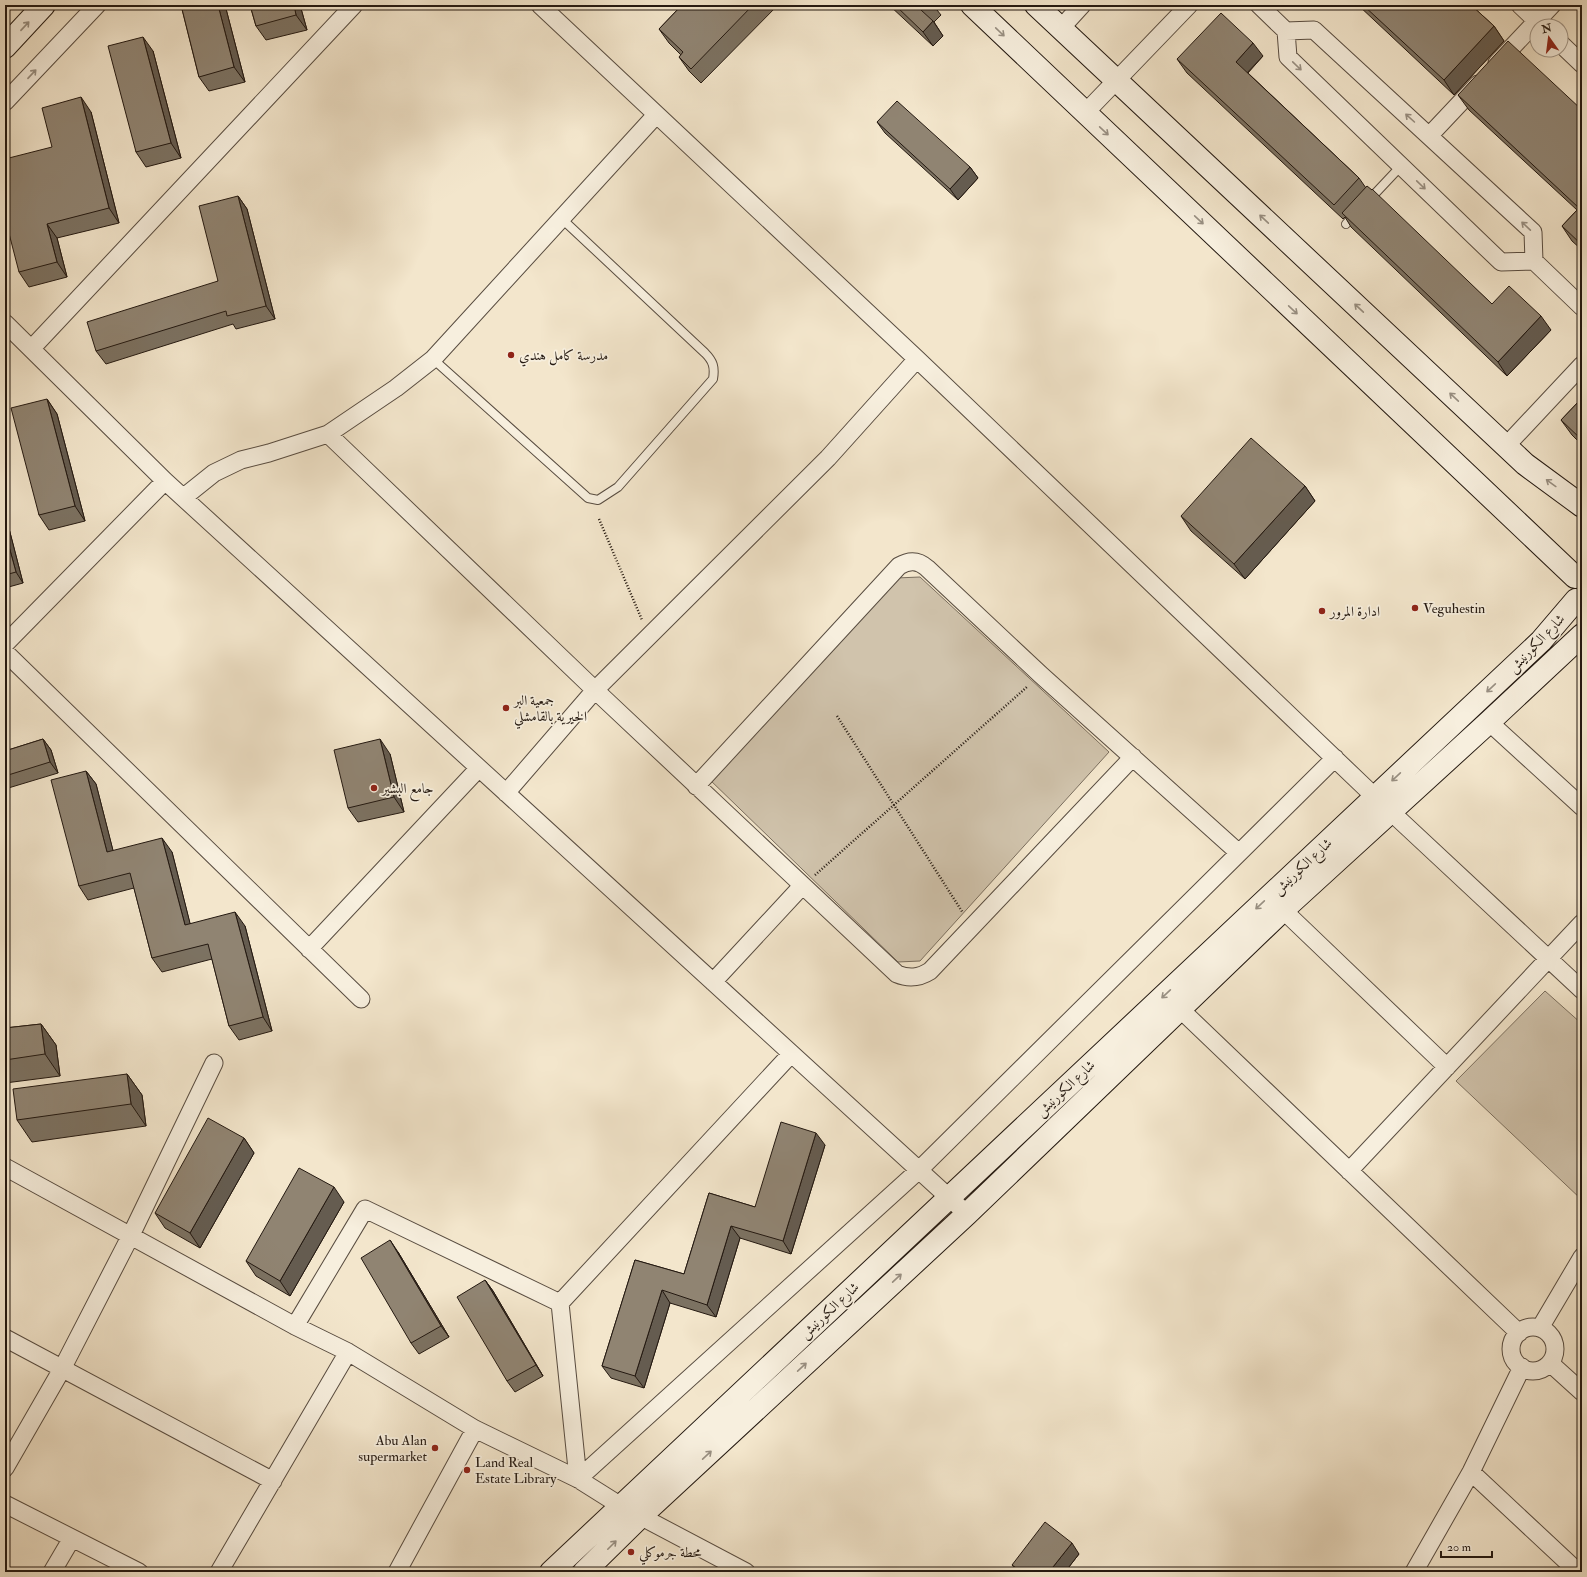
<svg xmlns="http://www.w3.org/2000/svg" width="1587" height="1577" viewBox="0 0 1587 1577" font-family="'IM FELL Double Pica',Amiri,serif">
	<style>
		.green { fill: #d0c3ac; stroke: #7a6e5e }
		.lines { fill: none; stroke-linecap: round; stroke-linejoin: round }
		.lane-casing { stroke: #584c40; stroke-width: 10 }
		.street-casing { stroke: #584c40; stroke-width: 19 }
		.secondary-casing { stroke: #241911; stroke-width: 24 }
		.path { stroke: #241911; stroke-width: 2.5; stroke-dasharray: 1 2; stroke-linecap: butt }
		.lane { stroke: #f7efde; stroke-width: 8 }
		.street { stroke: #f7efde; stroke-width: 17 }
		.secondary { stroke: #f7efde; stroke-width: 22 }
		.wall { fill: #7c7262; stroke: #241911 }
		.shaded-wall { fill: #655c50; stroke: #241911 }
		.building { fill: #908472; stroke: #241911 }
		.oneway { stroke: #988f82 }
		.poi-dot { fill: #8f2418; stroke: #f7efde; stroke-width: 1.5 }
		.labels { text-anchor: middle; stroke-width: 3.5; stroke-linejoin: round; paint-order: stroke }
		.poi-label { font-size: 14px; fill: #241911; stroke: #f7efde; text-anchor: start }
		.street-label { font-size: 14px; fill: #241911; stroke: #f7efde }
	</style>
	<rect width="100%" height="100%" fill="#f3e6cc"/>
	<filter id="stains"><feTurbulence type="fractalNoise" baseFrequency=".005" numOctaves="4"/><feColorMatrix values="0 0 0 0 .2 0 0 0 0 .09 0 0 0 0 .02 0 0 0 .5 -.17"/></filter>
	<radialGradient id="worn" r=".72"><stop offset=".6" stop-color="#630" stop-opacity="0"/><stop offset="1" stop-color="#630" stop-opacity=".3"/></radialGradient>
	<path class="green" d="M920 577 1109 752 920 961 898 962 708 778 896 578Z
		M1545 991 1582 1024V1200L1456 1081Z"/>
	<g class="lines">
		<g class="lane-casing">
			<path id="lane" d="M1369 200 1401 166
				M1346 224 1355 214
				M433 359 588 498 598 500 618 487 713 379C715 367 713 361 705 353L561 218"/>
		</g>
		<g class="street-casing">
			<path id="street" d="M540 5 917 359 1375 797 1582 990
				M1259 5 1286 31 1288 57 1501 262 1534 261 1582 307
				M1520 5 1542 26
				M1061 28 1082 5
				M1286 31 1314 30 1533 232 1534 261
				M1561 44 1582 64
				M1497 63 1552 5
				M5 102 97 5
				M1085 113 1189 5
				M1429 136 1478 84
				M5 323 165 481 967 1214
				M32 348 354 5
				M328 434 595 690 897 974C909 979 919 978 930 971L1133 757
				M1506 446 1582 365
				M184 497 214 473 241 460 269 453 328 434 396 388 433 359 656 115
				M5 644 165 481
				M5 652 361 999
				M1489 722 1582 807
				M696 786 899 566C909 560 918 560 927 568L1041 675 1239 853
				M506 793 595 690 828 458 917 359
				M1283 910 1447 1067
				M309 949 479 768
				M713 982 802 886
				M1179 1008 1519 1333
				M5 1167 295 1326 348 1352 475 1429 578 1479 621 1506 746 1572
				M1349 1171 1582 923
				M560 1303 791 1054
				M295 1326 365 1209 560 1303 578 1479
				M1511 1349a22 22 0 1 1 44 0a22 22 0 1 1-44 0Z
				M1540 1328 1582 1257
				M5 1338 273 1481
				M1550 1363 1582 1392
				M5 1468 62 1369 131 1235 214 1063
				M1471 1472 1578 1572
				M578 1479 919 1170 1335 758
				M5 1504 139 1572
				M52 1572 72 1538
				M219 1572 348 1352
				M397 1572 475 1429
				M1414 1572 1471 1472 1522 1367"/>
		</g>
		<g class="secondary-casing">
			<path id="secondary" d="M972 5 1575 577
				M1036 5 1525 464 1582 506
				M5 47 44 5
				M551 1572 1541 641 1576 600
				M584 1572 641 1516 967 1214 1283 910 1489 722 1582 635"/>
		</g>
		<path class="path" d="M599 519 642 620
			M837 716 963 913
			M815 875 1028 686"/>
		<use href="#lane" class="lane"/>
		<use href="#street" class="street"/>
		<use href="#secondary" class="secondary"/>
	</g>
	<path class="wall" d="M181 5H225L245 82 209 91 199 77Z
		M250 5H300L307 30 266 40 256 26Z
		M682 5H778L701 83 689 71 679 57 681 55 669 43 659 29Z
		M889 5H933L941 15 934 22 943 36 933 46Z
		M1358 5H1471L1494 26 1504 41 1454 95Z
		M153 51 181 158 146 167 136 152Z
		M1263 56 1248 73 1359 178 1366 188 1492 304 1551 330 1507 376 1351 227 1345 217 1343 219 1187 73 1177 59Z
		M1458 95 1582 110V250L1572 241 1562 226 1577 210 1469 110Z
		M91 112 119 223 57 238 67 277 29 287 19 272Z
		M877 122 970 167 978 178 958 200 885 133Z
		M238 196 247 209 275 319 236 329 233 324 106 364 96 351 218 281Z
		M1582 398V445L1572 435 1561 420Z
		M47 399 57 414 85 521 49 530 39 515Z
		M1305 486 1315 501 1245 579 1191 531 1181 516Z
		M5 513 23 583 5 588Z
		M43 739 51 750 58 773 5 789V751Z
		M390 754 404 812 358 822 348 808Z
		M86 771 96 784 113 851 172 852 190 924 245 926 272 1031 239 1040 229 1026 212 959 162 972 152 958 134 888 88 900 79 886Z
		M41 1024 56 1045 60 1076 5 1083V1028Z
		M127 1074 142 1095 146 1126 32 1142 17 1120Z
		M244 1138 254 1153 200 1248 165 1228 155 1213Z
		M825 1145 791 1254 740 1238 716 1317 670 1303 644 1388 611 1378 602 1366 635 1260 684 1274 709 1193 755 1207Z
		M344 1202 290 1296 256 1276 246 1261Z
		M398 1252 449 1337 419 1354 411 1343Z
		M485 1280 493 1291 543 1376 515 1392 507 1381Z
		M1079 1554 1065 1572H1018L1012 1565Z"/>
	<path class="shaded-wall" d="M218 5H225L245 82 234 67Z
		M294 5H300L307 30 296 15Z
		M933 21 943 36 933 46 923 32Z
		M1494 26 1504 41 1454 95 1444 80Z
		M143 37 153 51 181 158 171 143Z
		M1253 43 1263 56 1245 75 1236 62Z
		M81 97 91 112 119 223 109 208Z
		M970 167 978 178 958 200 950 189Z
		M238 196 247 209 275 319 266 306Z
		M47 224 57 238 67 277 57 262Z
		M1541 316 1551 330 1507 376 1498 362Z
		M47 399 57 414 85 521 75 506Z
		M1305 486 1315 501 1245 579 1234 564Z
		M5 513 23 583 16 572 5 532Z
		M43 739 51 750 58 773 50 762Z
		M380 739 390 754 404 812 394 797Z
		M86 771 96 784 117 866 107 852Z
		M162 838 172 852 194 939 185 925Z
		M235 912 245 926 272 1031 263 1017Z
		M41 1024 56 1045 60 1076 45 1054Z
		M127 1074 142 1095 146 1126 131 1104Z
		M816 1133 825 1145 791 1254 783 1241Z
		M244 1138 254 1153 200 1248 190 1233Z
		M334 1187 344 1202 290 1296 280 1281Z
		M731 1226 740 1238 716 1317 707 1305Z
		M390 1240 398 1252 449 1337 441 1326Z
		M485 1280 493 1291 543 1376 536 1365Z
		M662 1290 670 1303 644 1388 635 1376Z
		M1072 1543 1079 1554 1065 1572H1049Z"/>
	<path class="building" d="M181 5H218L234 67 199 77Z
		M250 5H294L296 15 256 26Z
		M682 5H753L691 69 679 57 683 52 659 29Z
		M895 5H926L921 10 933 21 923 32Z
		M1363 5H1471L1494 26 1444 80Z
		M1221 13 1253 43 1236 62 1359 178 1334 205 1177 59Z
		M143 37 171 143 136 152 108 46Z
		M1508 41 1582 110V245L1562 226 1579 208 1458 95 1459 94Z
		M81 97 109 208 47 224 57 262 19 272 5 218V159L52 147 42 108Z
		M897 101 970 167 950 189 877 122Z
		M1367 186 1372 190V189L1492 304 1509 286 1541 316 1498 362 1342 213Z
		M238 196 266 306 227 316 226 311 96 351 87 322 218 281 199 206Z
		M1582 398V440L1561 420Z
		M47 399 75 506 39 515 11 408Z
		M1251 438 1305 486 1234 564 1181 516Z
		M5 532 16 572 5 575Z
		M43 739 50 762 5 776V751Z
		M380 739 394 797 348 808 334 750Z
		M86 771 107 852 162 838 185 925 235 912 263 1017 229 1026 208 944 152 958 130 873 79 886 51 780Z
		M41 1024 45 1054 5 1060V1028Z
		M127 1074 131 1104 17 1120 13 1089Z
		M208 1118 244 1138 190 1233 155 1213Z
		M781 1122 816 1133 783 1241 731 1226 707 1305 662 1290 635 1376 602 1366 635 1260 684 1274 709 1193 755 1207Z
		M299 1168 334 1187 280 1281 246 1261Z
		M390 1240 441 1326 411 1343 361 1258Z
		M485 1280 536 1365 507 1381 457 1297Z
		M1045 1522 1072 1543 1049 1572H1022L1012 1565Z"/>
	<defs><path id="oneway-shaft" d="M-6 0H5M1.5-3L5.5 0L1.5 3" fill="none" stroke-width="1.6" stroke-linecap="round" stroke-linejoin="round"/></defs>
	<g class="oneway">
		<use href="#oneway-shaft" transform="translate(25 26) rotate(-47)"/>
		<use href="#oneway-shaft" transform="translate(1000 32) rotate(44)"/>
		<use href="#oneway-shaft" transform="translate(1297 66) rotate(44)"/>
		<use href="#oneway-shaft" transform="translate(32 74) rotate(-47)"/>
		<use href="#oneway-shaft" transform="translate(1410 118) rotate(-138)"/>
		<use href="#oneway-shaft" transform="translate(1104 131) rotate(43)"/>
		<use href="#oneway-shaft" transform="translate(1421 185) rotate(44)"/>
		<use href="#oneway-shaft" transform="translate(1264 219) rotate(-137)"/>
		<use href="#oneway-shaft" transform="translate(1199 220) rotate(43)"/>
		<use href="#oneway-shaft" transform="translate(1526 226) rotate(-137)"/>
		<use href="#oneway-shaft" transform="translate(1359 308) rotate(-137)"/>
		<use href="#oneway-shaft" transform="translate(1293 310) rotate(43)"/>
		<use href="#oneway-shaft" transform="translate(1454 397) rotate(-137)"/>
		<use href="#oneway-shaft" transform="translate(1551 483) rotate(-144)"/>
		<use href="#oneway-shaft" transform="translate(1491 688) rotate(137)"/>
		<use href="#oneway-shaft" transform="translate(1396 777) rotate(137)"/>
		<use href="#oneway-shaft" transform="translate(1260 905) rotate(137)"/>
		<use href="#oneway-shaft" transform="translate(1166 994) rotate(137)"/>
		<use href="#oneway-shaft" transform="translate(897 1278) rotate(-43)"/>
		<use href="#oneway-shaft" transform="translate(802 1367) rotate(-43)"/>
		<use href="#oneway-shaft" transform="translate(707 1455) rotate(-43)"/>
		<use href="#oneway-shaft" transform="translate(612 1545) rotate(-45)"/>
	</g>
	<g class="poi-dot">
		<circle cx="511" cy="355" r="4"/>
		<circle cx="1415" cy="608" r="4"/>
		<circle cx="1322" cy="611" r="4"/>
		<circle cx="506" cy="708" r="4"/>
		<circle cx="374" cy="788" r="4"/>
		<circle cx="435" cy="1448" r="4"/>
		<circle cx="467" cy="1470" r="4"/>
		<circle cx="631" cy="1552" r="4"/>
	</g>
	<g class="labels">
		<g class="poi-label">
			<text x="519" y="360">مدرسة كامل هندي</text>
			<text x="1423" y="613">Veguhestin</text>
			<text x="1330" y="616">ادارة المرور</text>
			<text x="514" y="705">جمعية البر<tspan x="514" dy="16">الخيرية بالقامشلي</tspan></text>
			<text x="382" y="793">جامع البشير</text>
			<text x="427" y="1445" text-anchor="end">Abu Alan<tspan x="427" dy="16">supermarket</tspan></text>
			<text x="475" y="1467">Land Real<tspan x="475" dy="16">Estate Library</tspan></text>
			<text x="639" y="1557">محطة جرموكلي</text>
		</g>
		<g class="street-label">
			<text transform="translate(1536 643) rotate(-46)" y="5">شارع الكورنيش</text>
			<text transform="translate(1302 866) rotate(-43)" y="5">شارع الكورنيش</text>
			<text transform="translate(1065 1088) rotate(-43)" y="5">شارع الكورنيش</text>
			<text transform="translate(829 1310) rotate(-43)" y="5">شارع الكورنيش</text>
		</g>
	</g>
	<rect width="1587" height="1577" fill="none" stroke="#f3e6cc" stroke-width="20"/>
	<rect x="6" y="6" width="1575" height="1565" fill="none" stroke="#241911" stroke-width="2"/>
	<rect x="10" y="10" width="1567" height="1557" fill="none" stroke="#241911"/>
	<g transform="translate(1549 38) rotate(346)"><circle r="19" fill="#f7efde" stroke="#a3998c"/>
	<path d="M0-3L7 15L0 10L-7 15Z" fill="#8f2418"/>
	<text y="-6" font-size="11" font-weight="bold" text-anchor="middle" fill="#241911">N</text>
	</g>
	<path d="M1441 1551v6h51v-6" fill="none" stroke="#241911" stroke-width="2"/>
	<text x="1447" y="1551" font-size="12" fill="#241911" stroke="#f7efde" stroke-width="3" paint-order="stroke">20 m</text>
	<rect width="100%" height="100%" filter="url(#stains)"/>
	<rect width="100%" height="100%" fill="url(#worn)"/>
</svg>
